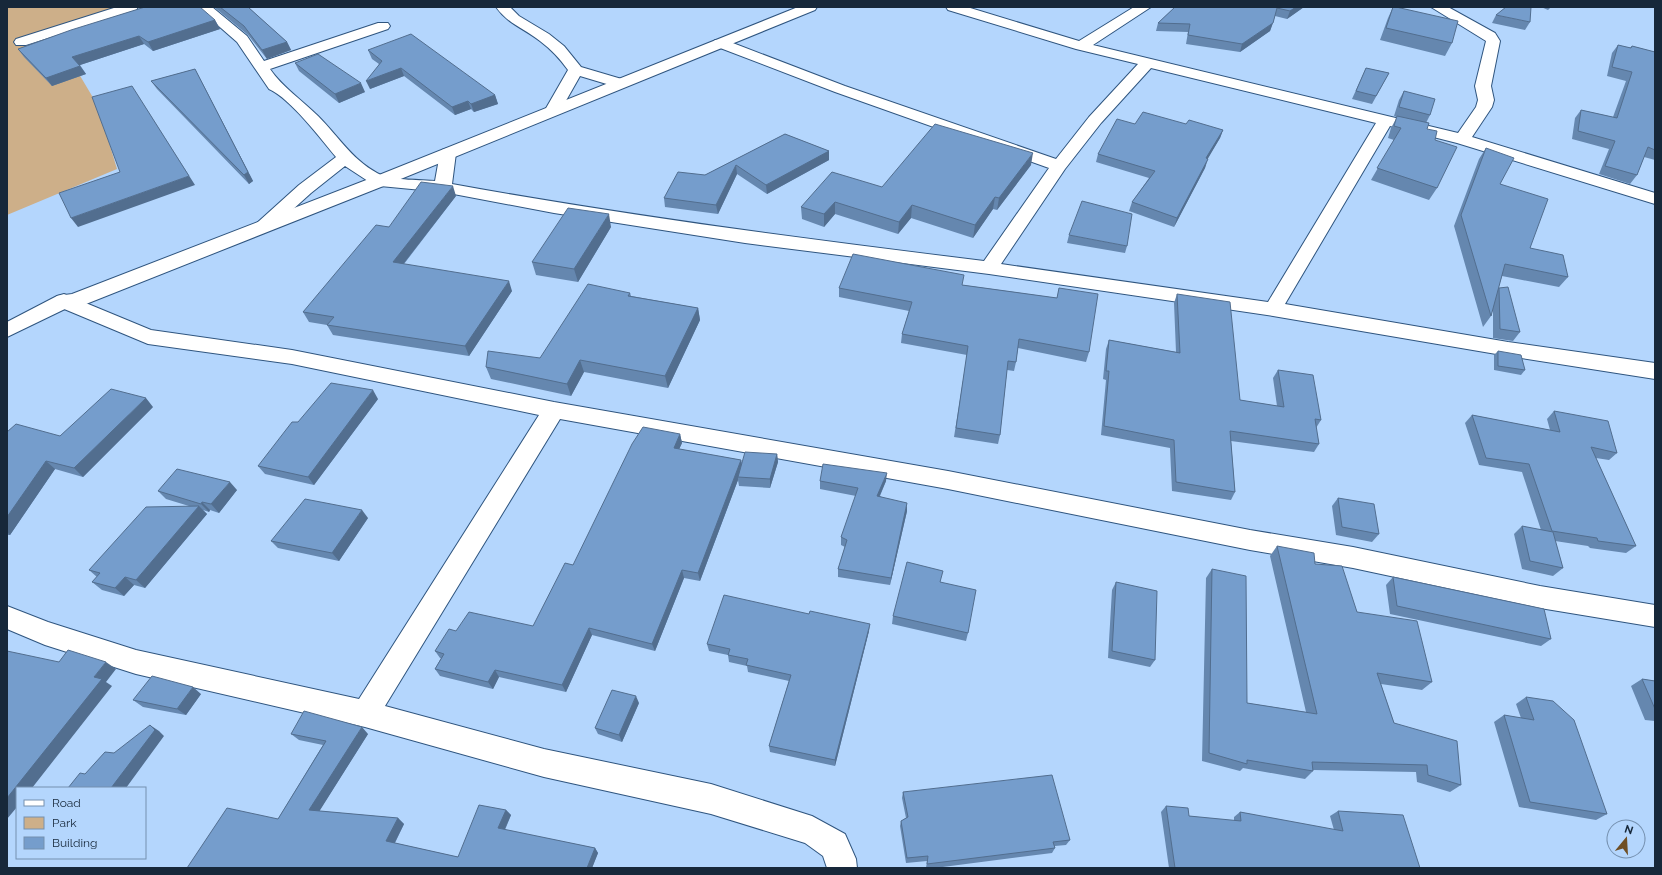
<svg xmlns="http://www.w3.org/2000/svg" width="1662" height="875" viewBox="0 0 1662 875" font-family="Raleway,sans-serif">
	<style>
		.green { fill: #cdaf89 }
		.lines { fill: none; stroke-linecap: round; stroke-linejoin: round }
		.minor-casing { stroke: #2f557f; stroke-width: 2 }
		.major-casing { stroke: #2f557f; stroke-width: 2 }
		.minor { fill: #fff; fill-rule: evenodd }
		.major { fill: #fff; fill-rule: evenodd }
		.wall { fill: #6587af }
		.shaded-wall { fill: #526e8f }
		.building { fill: #759dcc; stroke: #526e8f }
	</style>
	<rect width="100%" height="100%" fill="#b4d6fd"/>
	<path class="green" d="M7 7H124L54 32 98 106 117 169 7 215Z"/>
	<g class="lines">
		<g class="minor-casing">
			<path id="minor" d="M117 7H138L136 10 26 45H16L14 42 16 39Z
				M197 7H212L247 36 264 61 378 23H388L390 26 388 29 270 69C282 87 302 100 318 116 340 138 353 162 383 176 393 180 423 180 435 181L440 153 442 150 448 148 454 150 456 153 452 184C628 216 806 239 984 261L1049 168 835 92 715 46 713 43 715 40H725L845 86 1056 159 1089 117 1138 64 1076 49 948 10 946 7H967L1079 41 1134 7H1151L1093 45 1458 133 1476 107 1478 100 1475 86 1486 41 1431 7H1448L1495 33 1500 41 1491 86 1494 100 1492 107 1472 137 1655 193V204L1457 143 1390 126 1285 304 1508 342 1655 363V379L1508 356 1273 316 989 274 745 243 554 213 443 192 380 186 374 185 345 166 311 193 270 230 264 232 258 230 255 226 258 222 299 185 336 157C320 138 291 99 269 89L237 42ZM1151 68 1376 123 1268 302 1001 264 1065 169 1101 123Z
				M496 7H510L519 16 549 34 564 46 581 67 625 80 628 83 625 86 620 88 580 76 559 113H547L545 110 568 70C560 59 552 50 540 41 525 29 508 24 496 7Z
				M64 294 151 330 292 350 554 402 948 471 1250 530 1353 547 1540 586 1655 605V627L1540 608 1353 568 1250 550 948 489 560 419 385 706 544 749 711 784 812 816 845 834 856 859 857 868H827L823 856 805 843 711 814 544 777 365 727 136 674 45 645 7 629V606L48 622 136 650 359 699 539 415 292 364 148 344 57 306 54 301 57 296Z"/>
		</g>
		<g class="major-casing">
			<path id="major" d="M798 7H817L815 10 386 185 81 306 67 308 7 337V322L57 296 72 294 374 177Z"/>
		</g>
		<use href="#minor" class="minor"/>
		<use href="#major" class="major"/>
	</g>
	<path class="wall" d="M214 7H248L287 42 291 50 267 59 248 35Z
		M1175 7H1304L1287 19 1275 16 1270 31 1240 52 1186 44 1188 32 1156 31 1158 23Z
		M1393 7 1452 43 1445 56 1380 40 1388 18Z
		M1541 7H1551L1548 10Z
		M1496 15 1530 22 1525 30 1492 23Z
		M215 20 220 29 153 51 144 44 80 65 86 74 52 86 24 57 18 49Z
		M1618 45 1630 48 1632 46 1655 52V160L1644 157 1637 175 1630 184 1599 174 1609 149 1572 139 1575 118 1581 110 1613 117 1626 81 1607 76 1612 53Z
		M368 50 495 95 498 104 474 112 471 109 455 115 404 76 370 89 379 64 372 59Z
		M295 63 365 92 339 103 299 71Z
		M1366 68 1389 73 1372 104 1352 99Z
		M195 69 253 181 249 184 157 89 151 81Z
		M1404 91 1430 115 1426 123 1427 129 1435 140 1437 188 1429 200 1371 180 1394 140 1388 138 1391 128 1397 117 1394 116 1399 100Z
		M1135 124H1186L1223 130 1220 138 1207 159 1205 168 1174 227 1129 211 1132 202 1149 178 1096 162 1098 154Z
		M785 134 829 151V160L767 194 737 174 718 214 665 207 664 198 705 175Z
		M1486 148 1500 184 1530 248 1568 277 1559 287 1502 276 1498 289 1499 288 1520 332 1513 341 1493 338V309L1491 316 1483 327 1454 226 1479 159Z
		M1031 165 997 210 993 209 973 238 911 218 898 234 835 214 824 227 802 219 801 207 882 187Z
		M456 196 404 264 512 291 469 356 333 335 327 325 309 322 303 312 389 227Z
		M611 227 578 282 536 275 532 262Z
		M1069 235 1127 246 1125 253 1067 243Z
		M963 285 1057 298 1059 288 1089 352 1086 362 1018 348 1016 362 1014 371 1007 370 1000 435 998 444 954 437 967 355 901 343 902 334 909 311 839 297V288Z
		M630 293 631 296 698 308 700 320 668 388 584 372 571 396 491 379 486 367 540 358Z
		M1177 294 1240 400 1277 406 1273 378 1278 370 1321 420 1316 428 1319 444 1314 452 1231 441 1235 492 1231 500 1172 491 1170 448 1101 435 1106 380 1103 379 1106 349 1109 340 1176 352 1174 303Z
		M1498 351 1525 370 1521 375 1494 370V355Z
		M378 399 314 485 265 474 258 466 298 422Z
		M153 407 83 477 55 469 10 535H7V432L60 436Z
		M1554 411 1617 453 1609 460 1596 458 1636 546 1626 553 1590 548 1588 546 1555 541 1563 568 1553 576 1522 569 1514 534 1522 526 1541 530 1522 472 1479 465 1465 423 1472 415 1550 430 1547 419Z
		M680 434 682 443 679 449 741 460 742 463 777 454 778 462 770 488 739 486 738 480 700 581 684 578 655 651 592 635 566 692 499 677 493 689 440 676 435 669 441 658H440L435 651 456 631 533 626 573 565Z
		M820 481H886L880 496 907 511 890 585 838 577V569L845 547 841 545V537L856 496 820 489Z
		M237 490 219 513 210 510 209 512 203 510 207 514 145 588 134 585 124 596 102 590 92 582 97 577 89 570 189 506 166 499 158 491Z
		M1338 498 1379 534 1372 542 1336 535 1332 506Z
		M368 518 339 561 278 548 271 541Z
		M1277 546 1315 564 1357 612 1432 682 1422 690 1381 684 1394 723 1461 785 1450 792 1417 782 1416 772 1313 770V771L1305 779 1243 768 1240 771 1202 761 1206 578 1212 569 1247 703 1306 712 1270 556Z
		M1393 577 1551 639 1541 646 1390 614 1386 585Z
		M941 582 968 633 966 641 892 624 893 616Z
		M1116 582 1155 660 1150 667 1108 658 1112 590Z
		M869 631 835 766 770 752 769 746 789 681 748 672 747 666 729 662 728 655 709 651 707 644Z
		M1642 679 1655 681V721L1645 720 1631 686Z
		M201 694 186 715 143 707 133 700Z
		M1526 697 1607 814 1596 820 1519 807 1494 722 1504 715 1521 718 1516 704Z
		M639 703 622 742 598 734 595 728Z
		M291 734H368L319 811 398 818 404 824 395 843 458 857 506 810 511 815 505 830 595 848 598 853 592 868H187L278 819 323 745 299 740Z
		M903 792 1070 840 1066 845 1055 846V848L1052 853 935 868H926L927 861 906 863 900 826 901 821 906 818 902 798Z
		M1166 806 1189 816 1234 821V817L1240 812 1334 830 1330 816 1338 811 1420 868H1169L1161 812Z"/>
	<path class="shaded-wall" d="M1296 7H1304L1287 19 1290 11Z
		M215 20 220 29 153 51 148 42Z
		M1273 23 1270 31 1240 52 1242 44Z
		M139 36 144 44 77 66 72 57Z
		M287 42 291 50 267 59 262 50Z
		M80 66 86 74 52 86 46 78Z
		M401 68 404 76 370 89 366 81Z
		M195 69 253 181 249 184 244 175Z
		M361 83 365 92 339 103 335 94Z
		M132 86 195 185 78 227 71 218 189 176Z
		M495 95 498 104 474 112 471 104Z
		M468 101 471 109 455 115 452 107Z
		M1223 130 1220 138 1203 167 1206 158Z
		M829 151V160L767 194 766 185Z
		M1033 153 1031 165 997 210 999 198Z
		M1208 159 1205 168 1174 227 1177 218Z
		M736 165 737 174 718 214 716 205Z
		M453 186 456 196 397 272 393 262Z
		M995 197 993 209 973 238 975 225Z
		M835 202V214L824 227V214Z
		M912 205 911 218 898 234 899 222Z
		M609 214 611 227 578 282 574 269Z
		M509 281 512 291 469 356 465 346Z
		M698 308 700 320 668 388 665 376Z
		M580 360 584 372 571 396 567 384Z
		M373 390 378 399 314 485 308 477Z
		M146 398 153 407 83 477 74 468Z
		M680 434 682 443 676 456 674 448Z
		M777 454 778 462 770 488V479Z
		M741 460 742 469 738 477V480L700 581 698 573Z
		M46 461 55 469 10 535 7 532V517Z
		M887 473 886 481 876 504 877 496Z
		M230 482 237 490 219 513 211 504Z
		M202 502 210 510 209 512 201 504Z
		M907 503V511L890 585 891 578Z
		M199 506 207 514 145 588 136 580Z
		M362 510 368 518 339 561 332 553Z
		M682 570 684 578 655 651 652 644Z
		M125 577 134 585 124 596 115 588Z
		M870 624 869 631 835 766V760Z
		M589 628 592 635 566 692 562 685Z
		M106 662 116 669 106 682 112 686 32 788H17V807L7 819V798L94 677Z
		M495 670 499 677 493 689 488 682Z
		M193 687 201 694 186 715 177 709Z
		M636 696 639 703 622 742 619 735Z
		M150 725 159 731 164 736 126 788H111Z
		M362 727 368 734 317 815 309 810Z
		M506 810 511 815 503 833 498 828Z
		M398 818 404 824 393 846 386 841Z
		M595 848 598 853 592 868H587Z"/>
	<path class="building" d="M145 7H200L215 20 148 42 139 36 72 57 80 66 46 78 18 49 71 30Z
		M220 7H248L287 42 262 50 244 26Z
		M1175 7H1296L1290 11 1277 8 1273 23 1242 44 1188 35 1190 24 1158 23Z
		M1393 7H1396L1458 21 1452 43 1386 28Z
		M1506 7H1531L1530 22 1496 15Z
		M411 34 495 95 471 104 468 101 452 107 401 68 366 81 382 61 368 50Z
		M1618 45 1631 48 1632 46 1655 52V150L1648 147 1637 175 1605 166 1615 141 1578 131 1581 110 1617 118 1632 72 1612 67Z
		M318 54 361 83 335 94 295 63Z
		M1366 68 1389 73 1376 96 1356 91Z
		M195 69 248 172 244 175 151 81Z
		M132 86 189 176 71 218 59 193 120 172 92 97Z
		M1404 91 1435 99 1430 115 1399 107Z
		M1143 112 1186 124 1189 120 1223 130 1206 158 1208 159 1177 218 1132 202 1155 171 1098 154 1117 119 1135 124Z
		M1397 116 1429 123 1427 129 1437 131 1435 140 1457 147 1437 188 1377 168 1401 128 1394 126Z
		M935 124 1033 153 999 198 995 197 975 225 912 205 899 222 835 202 824 214 801 207 832 172 882 187Z
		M785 134 829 151 766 185 736 165 716 205 664 198 678 172 705 175Z
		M1486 148 1514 158 1500 184 1548 199 1530 248 1563 255 1568 277 1505 264 1491 316 1461 215Z
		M421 182 453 186 393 262 509 281 465 346 327 325 334 317 303 312 376 225 389 227Z
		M1082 201 1132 214 1127 246 1069 235Z
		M568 208 609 214 574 269 532 262Z
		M853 254 964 275 962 285 1057 298 1059 288 1098 294 1089 352 1019 339 1016 362 1008 361 1000 435 956 428 968 346 902 334 912 302 839 288Z
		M588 284 630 293 628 296 698 308 665 376 580 360 567 384 486 367 488 351 540 358Z
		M1508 287 1520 332 1500 329 1499 288Z
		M1177 294 1230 302 1240 400 1284 407 1278 370 1313 375 1321 420 1315 419 1319 444 1230 431 1235 492 1176 482 1174 440 1104 426 1109 371H1106L1109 340 1180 353Z
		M1498 351 1521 355 1525 370 1498 366Z
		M331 383 373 390 308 477 258 466 292 422H298Z
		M111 389 146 398 74 468 46 461 7 517V432L16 424 60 436Z
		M1554 411 1608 421 1617 453 1591 447 1636 546 1598 541 1597 538 1552 531 1529 464 1486 458 1472 415 1560 432Z
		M643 427 680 434 674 448 741 460 698 573 682 570 652 644 589 628 562 685 495 670 488 682 435 669 444 654 435 651 449 629 456 631 469 612 533 626 565 563 573 565 632 444Z
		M745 452 777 454 770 479 738 477Z
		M823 464 887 473 877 496 907 503 891 578 838 569 847 540 841 537 858 488 820 481Z
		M177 469 230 482 211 504 202 502 201 504 158 491Z
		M1338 498 1374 504 1379 534 1342 527Z
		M305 499 362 510 332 553 271 541Z
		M199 506 136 580 125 577 115 588 92 582 100 573 89 570 146 507Z
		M1522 526 1553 532 1563 568 1530 561Z
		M1277 546 1314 553 1315 564 1342 566 1357 612 1417 621 1432 682 1377 673 1394 723 1457 741 1461 785 1428 775 1427 765 1312 762 1313 771 1247 760V764L1209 753 1212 569 1246 576 1247 703 1317 714Z
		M907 562 943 571 940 582 976 590 968 633 893 616Z
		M1393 577 1544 609 1551 639 1397 606Z
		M1116 582 1157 591 1155 660 1112 651Z
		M724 595 809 614 810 611 870 624 835 760 769 746 791 675 746 665 748 659 728 655 730 649 707 644Z
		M68 650 106 662 94 677 102 679 7 798V651L59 662Z
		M152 676 193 687 177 709 133 700Z
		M1642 679 1655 681V709Z
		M612 690 636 696 619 735 595 728Z
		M1526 697 1553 701 1574 720 1607 814 1530 802 1504 715 1534 720Z
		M304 711 362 727 309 810 398 818 386 841 458 857 479 805 506 810 498 828 595 848 587 868H187L227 808 278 819 326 741 291 734Z
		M150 725 155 730 111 788H68L80 773 85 774 105 752 114 753Z
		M1052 775 1070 840 1053 842 1055 848 927 864 928 856 907 858 901 821 908 817 903 792Z
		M1166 806 1188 808 1189 816 1241 821 1240 812 1343 831 1338 811 1403 815 1420 868H1175Z"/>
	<rect width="1662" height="875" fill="none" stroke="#17283a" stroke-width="16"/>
	<rect x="16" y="787" width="130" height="72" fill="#b4d6fd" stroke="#7590af"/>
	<rect x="24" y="800" width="20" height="6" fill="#ffffff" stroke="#7590af"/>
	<text x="52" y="807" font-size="12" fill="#17283a">Road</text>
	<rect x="24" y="817" width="20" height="12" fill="#cdaf89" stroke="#7590af"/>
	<text x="52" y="827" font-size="12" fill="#17283a">Park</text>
	<rect x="24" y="837" width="20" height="12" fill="#759dcc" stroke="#7590af"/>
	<text x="52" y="847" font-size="12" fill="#17283a">Building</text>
	<g transform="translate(1626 839) rotate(18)"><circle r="19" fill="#b4d6fd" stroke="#7590af"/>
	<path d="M0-3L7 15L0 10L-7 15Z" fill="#6f4f25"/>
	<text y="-6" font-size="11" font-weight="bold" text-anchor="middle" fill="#17283a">N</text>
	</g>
</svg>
